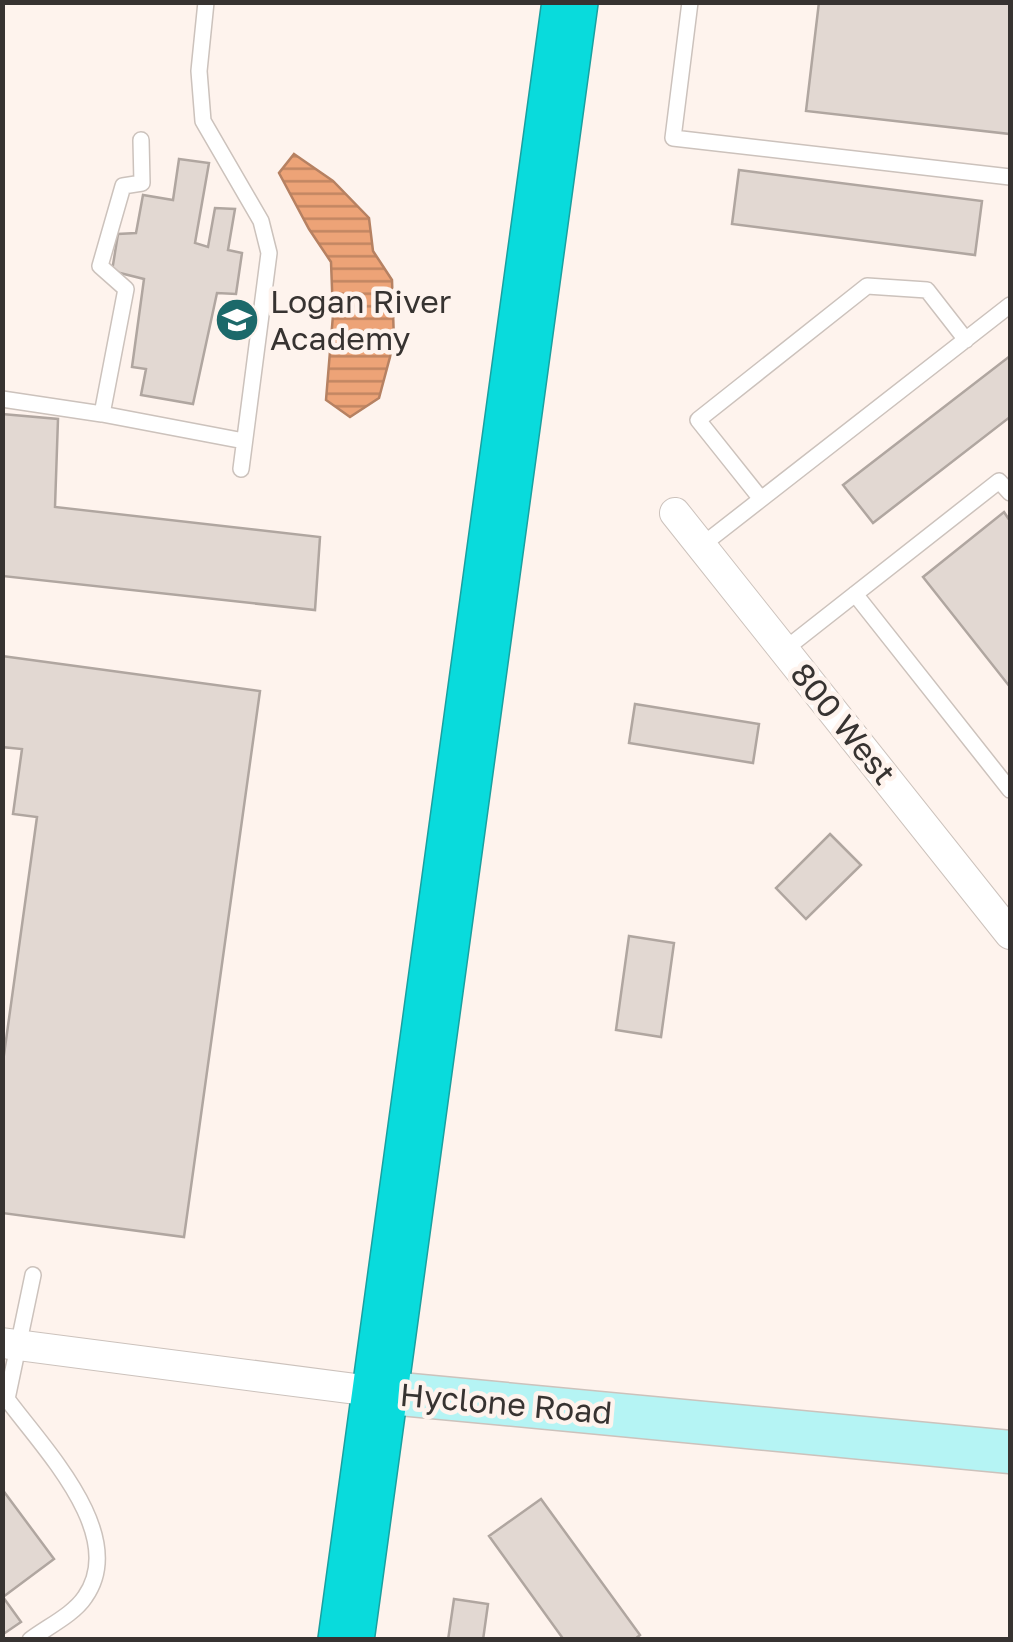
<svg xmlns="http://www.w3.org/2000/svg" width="1013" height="1642" viewBox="0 0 1013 1642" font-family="'Golos Text',sans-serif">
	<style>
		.water { fill: url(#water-rules); stroke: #b68162; stroke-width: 2.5 }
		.building { fill: #e2d8d2; stroke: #b0a6a0; stroke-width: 2.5 }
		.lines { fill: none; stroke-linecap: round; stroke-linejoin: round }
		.lane-casing { stroke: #ccc2bc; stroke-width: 18 }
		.street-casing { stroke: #ccc2bc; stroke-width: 32 }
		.secondary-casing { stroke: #ccc2bc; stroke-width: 45 }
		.highway-casing { stroke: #19a0a0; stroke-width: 58 }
		.lane { stroke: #fff; stroke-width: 15 }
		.street { stroke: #fff; stroke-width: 30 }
		.secondary { stroke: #b5f4f4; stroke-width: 42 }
		.highway { stroke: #09dbdc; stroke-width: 55 }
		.labels { text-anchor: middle; stroke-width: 9; stroke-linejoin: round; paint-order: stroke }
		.poi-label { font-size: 32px; fill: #373331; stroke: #fef3ed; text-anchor: start }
		.street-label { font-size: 32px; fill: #373331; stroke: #fef3ed }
	</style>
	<defs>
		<pattern id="water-rules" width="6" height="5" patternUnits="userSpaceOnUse" patternTransform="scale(2.5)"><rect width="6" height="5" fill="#eda377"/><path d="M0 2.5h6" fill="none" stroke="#c18562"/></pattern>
	</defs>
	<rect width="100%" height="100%" fill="#fef3ed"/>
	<path class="water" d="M294 154 333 181 369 218 373 251 392 280 394 342 379 398 350 417 326 400 333 315 331 262 309 229 279 173Z"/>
	<path class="building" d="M819 2H1010V134L806 111Z
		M179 159 209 163 195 243 208 247 215 208 235 209 228 250 242 253 236 294 217 293 193 404 141 395 146 369 132 367 144 279 112 271 118 234 136 233 143 195 173 200Z
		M739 170 982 201 975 255 732 224Z
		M1010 356V417L873 523 843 485Z
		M2 414 58 419 55 507 320 537 315 610 2 576Z
		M1004 512 1010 521V687L923 577Z
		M2 656 260 691 184 1237 2 1213V1069L37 817 13 814 22 749 2 747Z
		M635 704 759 724 753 763 629 743Z
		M830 834 861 865 806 919 776 888Z
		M629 936 674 943 661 1037 616 1030Z
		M2 1489 54 1559 3 1597 21 1622 2 1635Z
		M541 1499 640 1635 634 1640H564L489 1536Z
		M454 1599 488 1604 483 1640H448Z"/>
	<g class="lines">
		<g class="lane-casing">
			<path id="lane" d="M206 2 199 71 203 121 261 221 269 253 241 469
				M690 2 673 138 1010 177
				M141 140 142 183 123 186 100 266 126 289 102 414 244 441
				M2 399 102 414
				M761 499 698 420 867 286 927 290 966 340
				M701 546 1010 305
				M855 594 1010 790
				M784 650 999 481 1010 493
				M2 1398 7 1399 33 1275
				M7 1399C43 1448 129 1535 85 1597 73 1615 47 1627 30 1640"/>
		</g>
		<g class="street-casing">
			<path id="street" d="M675 513 1010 934
				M2 1343 379 1392"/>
		</g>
		<g class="secondary-casing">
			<path id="secondary" d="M379 1392 1010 1452"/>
		</g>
		<g class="highway-casing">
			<path id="highway" d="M346 1640 570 2"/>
		</g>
		<use href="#lane" class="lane"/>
		<use href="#street" class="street"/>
		<use href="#secondary" class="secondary"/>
		<use href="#highway" class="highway"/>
	</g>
	<defs>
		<g id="school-disc" transform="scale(2.25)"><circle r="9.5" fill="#1c696a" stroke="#fef3ed"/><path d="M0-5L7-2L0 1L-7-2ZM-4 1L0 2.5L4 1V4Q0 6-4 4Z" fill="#fff"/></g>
	</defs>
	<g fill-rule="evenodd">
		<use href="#school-disc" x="237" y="320"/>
	</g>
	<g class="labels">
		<g class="poi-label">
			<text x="270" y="313">Logan River<tspan x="270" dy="37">Academy</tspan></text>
		</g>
		<g class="street-label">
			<text transform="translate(843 724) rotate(51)" y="11">800 West</text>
			<text transform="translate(506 1404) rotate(5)" y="11">Hyclone Road</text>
		</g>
	</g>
	<rect width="1013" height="1642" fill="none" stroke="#373331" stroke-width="10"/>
</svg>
